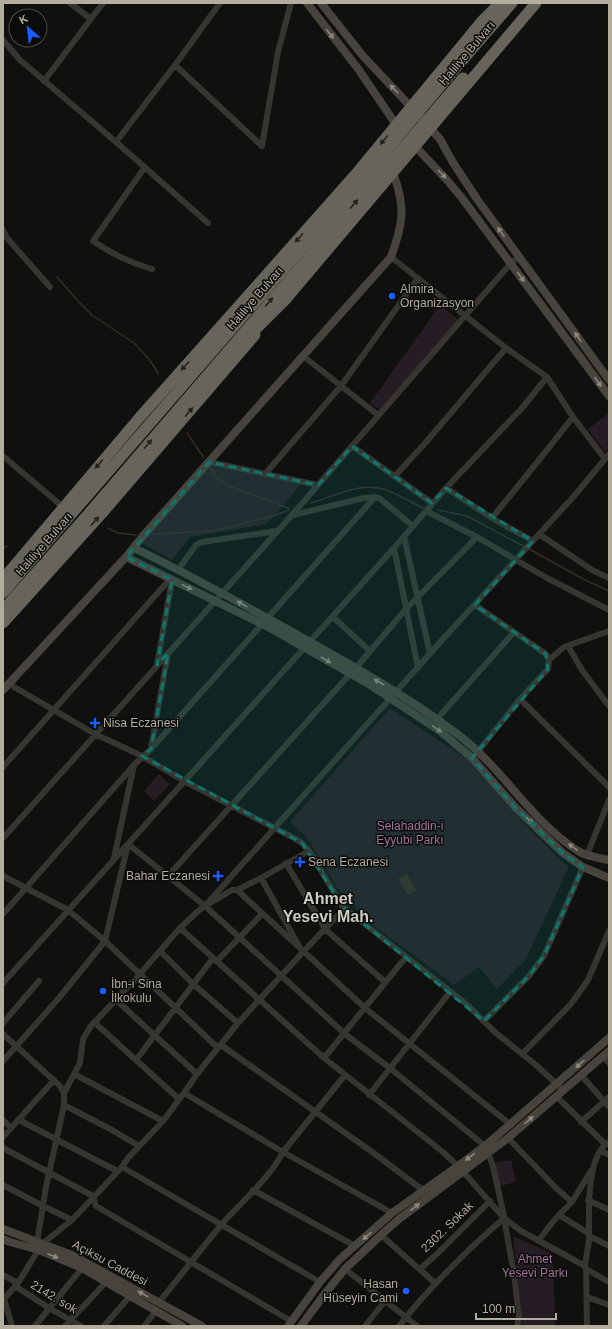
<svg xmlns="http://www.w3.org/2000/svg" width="612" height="1329" viewBox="0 0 612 1329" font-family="Helvetica,sans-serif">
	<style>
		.green { fill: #261d24 }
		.water { fill: #352c25 }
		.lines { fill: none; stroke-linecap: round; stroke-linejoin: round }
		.stream { stroke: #352c25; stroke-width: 1.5 }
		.street { stroke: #363530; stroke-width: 6 }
		.secondary { stroke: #46443d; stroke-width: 8 }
		.highway { stroke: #67645b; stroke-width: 11 }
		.highway-bridge { stroke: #67645b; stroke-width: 11 }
		.oneway { fill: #8d887c }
		.oneway2 { fill: #22211e }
		.marked { fill: #0f766e; fill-opacity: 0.2; stroke: #0f766e; stroke-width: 3; stroke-dasharray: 8 5; stroke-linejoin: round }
		.poi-dot { fill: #185eff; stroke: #0b0b0a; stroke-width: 1.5 }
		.labels { text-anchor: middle; stroke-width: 3; stroke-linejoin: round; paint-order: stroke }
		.street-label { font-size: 12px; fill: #b3ad9e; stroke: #0b0b0a }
		.poi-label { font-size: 12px; fill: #b3ad9e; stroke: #0b0b0a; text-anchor: start }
		.park-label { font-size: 12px; fill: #a1739c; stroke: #0b0b0a }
		.district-label { font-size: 16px; font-weight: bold; fill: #cfcbc0; stroke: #0b0b0a }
	</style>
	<rect width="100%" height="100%" fill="#10110f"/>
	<path class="green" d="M440 305 459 320 380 410 370 403Z
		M609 413V447L605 452 588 429Z
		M208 465 301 484 267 524 190 537 172 560 139 541Z
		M390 708 467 759 519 818 561 861 569 866 526 959 497 989 479 967 454 985 374 926 339 891 306 837 290 822Z
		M159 774 170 784 154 801 144 791Z
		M511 1160 516 1182 500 1186 495 1163Z
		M513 1236 553 1254 555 1326H521L522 1316Z"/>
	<path class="water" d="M407 874 416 891 407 895 398 878Z"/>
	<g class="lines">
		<path class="stream" d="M57 277 78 301 92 315 134 343 149 359 158 373
			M187 433 204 458
			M209 466 216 477 227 485 288 508 289 510
			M311 503C335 496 361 481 386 490 399 495 411 502 423 508
			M438 510 467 516 525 547
			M108 528 118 533 136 535
			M152 534 213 531 270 517 289 510
			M3 548 7 546
			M529 549 585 580 609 591"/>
		<path class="street" d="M70 3 91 19
			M3 40 20 60 116 142
			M175 65 262 146 278 52 291 3
			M44 81 103 3
			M145 167 93 241C114 255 129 262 152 269
			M208 223 116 142 175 65 220 3
			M3 230 7 238 50 287
			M391 257 506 348 547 377 573 417 605 459
			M303 356 378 415
			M352 446 432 503
			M3 456 63 507
			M209 462 318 485
			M265 474 341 386 418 278
			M395 476 427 441 506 348
			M446 488 492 518 533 541
			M426 511 477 537 547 578 609 610
			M293 515 364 498 375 497 379 498 413 526
			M492 518 539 460 573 417
			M539 534 592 570 609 578
			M404 536 430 654
			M394 548 418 668
			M178 570 196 545 202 542 277 531
			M475 605 546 654 549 660 548 669 520 699 476 754
			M333 617 370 651
			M568 646 582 670 609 706
			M549 660 564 647 609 631
			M157 665 172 580
			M355 669 406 609 477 537
			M9 684 95 734 142 756 184 781 292 837 302 843 309 851 343 907 465 1003 496 1033 536 1065 563 1090
			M520 699 609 787
			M437 719 514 632
			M151 748 168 653
			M3 767 170 579
			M3 838 292 515 511 263 519 257
			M587 855 609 800
			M114 858 134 765
			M286 863 325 929 385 982
			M3 876 68 910 105 941 218 1048
			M168 876 350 674
			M261 878 299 946
			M237 890 365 1008 511 1125
			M205 906 345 1034 391 1069 485 1146
			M3 914 134 765 151 749 375 497
			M180 928 324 1058 443 1152 458 1166 504 1218 514 1274 519 1316 517 1326
			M160 951 193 984 238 1023
			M217 961 262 914
			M3 983 394 548 446 488 522 408 547 377
			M116 1000 197 1074
			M484 1021 529 976 544 956 583 867
			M94 1022 179 1099
			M3 1023 39 981
			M3 1034 60 1086 64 1093V1105L46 1187 37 1242
			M221 1045 375 1154 424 1191
			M522 1054 571 1004 588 980 609 931
			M603 1056 609 1063
			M324 1058 406 957
			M136 1060 213 958
			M3 1061 59 998 105 941 128 844 205 906 232 890H237L261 878 309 851
			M74 1074 163 1121
			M581 1075 609 1107
			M64 1093 80 1063 83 1039 91 1026 139 975 180 928 198 911 205 906 443 639 575 495 609 454
			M184 1093 283 1152 345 1075
			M369 1095 450 992
			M556 1096 605 1144
			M64 1105 112 1130 139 1146
			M3 1120 11 1128
			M19 1120 117 1171
			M581 1122 609 1097
			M3 1137 54 1080
			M508 1138 557 1189 572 1202
			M3 1148 93 1196 96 1206 291 1321
			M601 1151 609 1155
			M488 1153 493 1166 504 1216
			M122 1167 320 1282
			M3 1185 43 1206 72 1220
			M253 1190 355 1246
			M588 1200 609 1210
			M559 1215 588 1233
			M381 1235 435 1283
			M589 1236 609 1246
			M538 1241 556 1218 572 1202 591 1171
			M345 1269 417 1326
			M420 1269 438 1253 490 1201
			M586 1269 609 1282
			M3 1275 18 1283
			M15 1286 49 1308 81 1326
			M587 1297 609 1305
			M4 1299 12 1326
			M3 1300 18 1283 42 1244 72 1220 122 1167 128 1158 163 1121 184 1093 197 1074 238 1023 303 952 341 912 343 907
			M159 1302C180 1277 200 1250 222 1224 241 1202 270 1178 283 1152L392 1213
			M35 1326 82 1268
			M65 1326 106 1282
			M104 1326 130 1296
			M144 1326 156 1311
			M365 1326 385 1301
			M399 1326C431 1285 465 1252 504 1218L521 1231 585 1266
			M587 1326 586 1269 585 1266C586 1256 589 1246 589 1236 589 1212 586 1155 609 1142"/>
		<path class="secondary" d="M307 3 359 70 399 129
			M321 3 363 56 411 107 440 139 452 161 477 199 609 380
			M412 143 446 179 462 198 609 396
			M134 548C187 573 238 602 289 630 346 662 404 694 456 733 501 766 529 818 575 849 584 856 598 858 609 860
			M126 557 270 628 367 683 440 731 472 758 515 807 563 853 583 867 609 878
			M3 690 126 557 142 537 391 257C403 224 406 207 393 173
			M3 1229 72 1255 202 1326
			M3 1239 10 1242 39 1250 82 1268 182 1326
			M288 1326 320 1282 340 1259 392 1213 458 1166 485 1146 609 1038
			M301 1326 327 1291 345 1269 381 1235 399 1219 508 1138 609 1051"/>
		<path class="highway" d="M454 70 512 3
			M248 337 286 299 536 3
			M3 579 140 417 355 175 482 21 500 3
			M3 593 368 172
			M3 610 84 519 376 179
			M3 623 104 511 255 335"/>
		<path class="highway-bridge" d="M368 172 454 70
			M376 179 463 78"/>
	</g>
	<defs><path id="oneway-solid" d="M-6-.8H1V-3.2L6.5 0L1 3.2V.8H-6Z"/></defs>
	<g class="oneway">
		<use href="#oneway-solid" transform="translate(330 34) rotate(52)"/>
		<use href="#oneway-solid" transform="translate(394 89) rotate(-134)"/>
		<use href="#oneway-solid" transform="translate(442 174) rotate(46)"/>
		<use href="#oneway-solid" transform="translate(501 232) rotate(-126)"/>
		<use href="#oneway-solid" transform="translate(521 277) rotate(54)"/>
		<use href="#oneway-solid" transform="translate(578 337) rotate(-126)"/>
		<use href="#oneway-solid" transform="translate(598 382) rotate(54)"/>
		<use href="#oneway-solid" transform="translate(187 587) rotate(25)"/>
		<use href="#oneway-solid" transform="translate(242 604) rotate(-151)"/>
		<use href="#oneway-solid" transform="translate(326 660) rotate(30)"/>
		<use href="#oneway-solid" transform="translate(379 682) rotate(-150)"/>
		<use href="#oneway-solid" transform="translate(437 729) rotate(34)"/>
		<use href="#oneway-solid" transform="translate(529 820) rotate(44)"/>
		<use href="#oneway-solid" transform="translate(573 847) rotate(-144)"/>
		<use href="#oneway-solid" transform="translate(580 1064) rotate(138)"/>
		<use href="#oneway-solid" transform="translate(529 1120) rotate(-41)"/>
		<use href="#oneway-solid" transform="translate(470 1157) rotate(142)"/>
		<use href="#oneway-solid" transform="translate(415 1207) rotate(-37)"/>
		<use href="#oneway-solid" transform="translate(367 1236) rotate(138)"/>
		<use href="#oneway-solid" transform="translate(53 1256) rotate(21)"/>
		<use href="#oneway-solid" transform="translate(143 1294) rotate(-151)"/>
	</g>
	<g class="oneway2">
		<use href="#oneway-solid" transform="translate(384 140) rotate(130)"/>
		<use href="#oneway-solid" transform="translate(354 204) rotate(-49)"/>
		<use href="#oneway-solid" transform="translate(299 238) rotate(132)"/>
		<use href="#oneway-solid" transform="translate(269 302) rotate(-49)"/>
		<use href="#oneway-solid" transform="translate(185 366) rotate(132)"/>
		<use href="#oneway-solid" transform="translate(189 412) rotate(-50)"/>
		<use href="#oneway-solid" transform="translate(148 444) rotate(-50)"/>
		<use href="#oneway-solid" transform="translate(99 464) rotate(130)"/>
		<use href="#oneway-solid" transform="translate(95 521) rotate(-48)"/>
	</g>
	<path class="marked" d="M352 446 432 503 446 488 533 541 475 605 546 654 548 669 472 758 515 807 563 853 583 867 544 956 529 976 484 1021 343 907 302 843 142 756 151 749 168 653 157 665 172 580 126 557 209 462 318 485Z"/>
	<g class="poi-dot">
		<circle cx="392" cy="296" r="4"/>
		<path d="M93 717h4v4h4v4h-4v4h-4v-4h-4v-4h4z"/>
		<path d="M298 856h4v4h4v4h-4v4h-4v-4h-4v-4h4z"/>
		<path d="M216 870h4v4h4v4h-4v4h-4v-4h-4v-4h4z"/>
		<circle cx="103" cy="991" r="4"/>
		<circle cx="406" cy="1291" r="4"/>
	</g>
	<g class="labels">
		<g class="street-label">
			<text transform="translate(467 53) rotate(-50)" y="4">Haliliye Bulvarı</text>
			<text transform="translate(255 298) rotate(-49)" y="4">Haliliye Bulvarı</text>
			<text transform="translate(44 544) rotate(-49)" y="4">Haliliye Bulvarı</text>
			<text transform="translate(447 1227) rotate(-44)" y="4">2302. Sokak</text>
			<text transform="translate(110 1263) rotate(28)" y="4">Açıksu Caddesi</text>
			<text transform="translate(54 1297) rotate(31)" y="4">2142. sok</text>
		</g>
		<g class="poi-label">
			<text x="400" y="293">Almira<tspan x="400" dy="14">Organizasyon</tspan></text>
			<text x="103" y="727">Nisa Eczanesi</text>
			<text x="308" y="866">Sena Eczanesi</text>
			<text x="210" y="880" text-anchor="end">Bahar Eczanesi</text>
			<text x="111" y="988">İbn-i Sina<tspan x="111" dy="14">İlkokulu</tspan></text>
			<text x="398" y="1288" text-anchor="end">Hasan<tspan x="398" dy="14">Hüseyin Cami</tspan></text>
		</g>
		<g class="park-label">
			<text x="410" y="830">Selahaddin-i<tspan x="410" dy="14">Eyyubi Parkı</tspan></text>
			<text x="535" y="1263">Ahmet<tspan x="535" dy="14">Yesevi Parkı</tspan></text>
		</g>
		<g class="district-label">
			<text x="328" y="904">Ahmet<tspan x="328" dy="18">Yesevi Mah.</tspan></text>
		</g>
	</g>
	<rect width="612" height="1329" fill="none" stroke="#b3ad9e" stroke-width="8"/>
	<g transform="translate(28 28) rotate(332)"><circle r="19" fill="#0b0b0a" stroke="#4e4c45"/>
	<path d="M0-3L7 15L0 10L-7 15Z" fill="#185eff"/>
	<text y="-6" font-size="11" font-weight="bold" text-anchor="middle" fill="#b3ad9e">K</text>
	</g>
	<path d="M476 1313v6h80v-6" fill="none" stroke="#b3ad9e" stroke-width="2"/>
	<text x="482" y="1313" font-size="12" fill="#b3ad9e" stroke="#0b0b0a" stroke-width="3" paint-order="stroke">100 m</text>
</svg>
